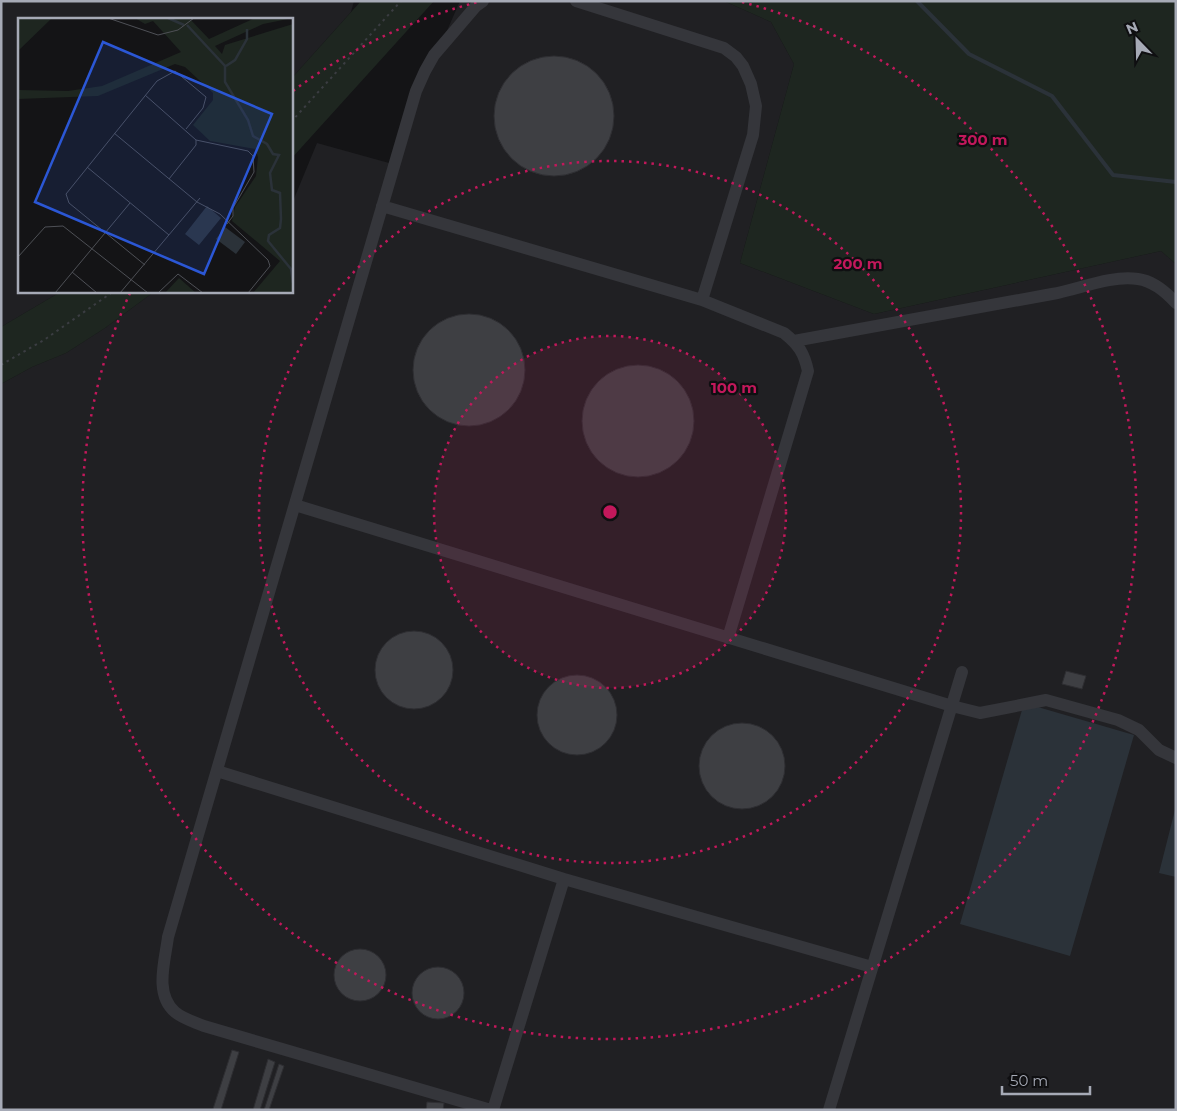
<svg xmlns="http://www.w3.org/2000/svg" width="1177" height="1111" viewBox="0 0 1177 1111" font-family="Montserrat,sans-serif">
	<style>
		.built { fill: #202023 }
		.green { fill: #1e2620 }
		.water { fill: #2b3239 }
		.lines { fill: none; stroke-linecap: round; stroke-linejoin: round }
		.stream { stroke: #2b3239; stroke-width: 4 }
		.building { fill: #3e3f43; stroke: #2e2e32 }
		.path { stroke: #3b3d42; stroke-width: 2; stroke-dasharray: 2.5 4; stroke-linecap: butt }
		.minor { stroke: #35363b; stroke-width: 12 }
		.ring { fill: none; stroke: #c2185b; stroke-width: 2.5; stroke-dasharray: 2.5 5 }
		.inset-river { fill: none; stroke: #2b3239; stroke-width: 2.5 }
		.inset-road { fill: none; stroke: #4e5056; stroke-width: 1 }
		.view { fill: #2b57d5; fill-opacity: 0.15; stroke: #2b57d5; stroke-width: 2.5 }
		.inset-edge { fill: none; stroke: #a6aab6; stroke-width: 2.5 }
		.centre { fill: #c2185b; stroke: #0f0f11; stroke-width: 2.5 }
		.ring-label { font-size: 15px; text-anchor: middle; font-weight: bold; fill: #c2185b; stroke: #0f0f11; stroke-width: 4.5; stroke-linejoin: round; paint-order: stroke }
	</style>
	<rect width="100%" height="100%" fill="#141416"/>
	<path class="built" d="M1 1H354L351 12 291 79V19H19V291H62L1 327Z
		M460 1H724L771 22 794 64 740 263 874 314 1161 251 1176 264V1110H1V384L32 367 66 353 105 328 155 291H291V206L317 143 389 163Z"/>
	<path class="green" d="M361 1H434L291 159V79Z
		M724 1H1176V264L1161 251 874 314 740 263 794 64 771 22Z
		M62 291H155L105 328 66 353 32 367 1 384V327Z"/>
	<path class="water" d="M1024 703 1134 735 1070 956 960 924Z
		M1176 806V877L1159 873Z"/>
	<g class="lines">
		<path class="stream" d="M917 1 969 54 1052 96 1113 175 1176 182"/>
	</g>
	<path class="building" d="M494 116a60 60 0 1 1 120 0a60 60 0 1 1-120 0Z
		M413 370a56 56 0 1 1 112 0a56 56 0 1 1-112 0Z
		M582 421a56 56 0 1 1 112 0a56 56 0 1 1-112 0Z
		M375 670a39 39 0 1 1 78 0a39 39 0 1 1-78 0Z
		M1066 671 1086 676 1082 689 1062 684Z
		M537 715a40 40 0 1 1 80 0a40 40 0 1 1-80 0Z
		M699 766a43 43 0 1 1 86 0a43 43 0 1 1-86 0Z
		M334 975a26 26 0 1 1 52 0a26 26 0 1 1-52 0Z
		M412 993a26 26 0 1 1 52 0a26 26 0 1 1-52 0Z
		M232 1050 239 1052 221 1110H216L213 1109Z
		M268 1059 275 1062 260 1110H253Z
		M279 1064 284 1066 269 1110H264Z
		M427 1102 444 1103 443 1110H426Z"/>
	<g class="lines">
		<path class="path" d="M291 122 401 1
			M1 365 44 340 114 291"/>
		<path class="minor" d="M483 1 476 6 434 55 425 71 416 91 168 937C165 961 154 994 175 1012 183 1019 195 1022 204 1026L491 1110
			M576 1 724 48 736 57 743 66 751 84 756 106 753 135 702 300
			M382 206 702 300 784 333C799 345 804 353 808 371L728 638
			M794 341C880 326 966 310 1052 294 1080 289 1110 275 1138 279 1153 281 1166 292 1176 303
			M295 505 952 706 980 713 1046 700 1118 720 1139 730 1159 750 1176 758
			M217 771 564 879 872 967
			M493 1110 564 879
			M829 1110 962 672"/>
	</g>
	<circle cx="610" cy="512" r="176" fill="#c2185b" fill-opacity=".12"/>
	<g class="ring">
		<circle cx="610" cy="512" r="176"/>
		<circle cx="610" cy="512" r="351"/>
		<path d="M293 91A527 527 0 0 1 478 2M742 2A527 527 0 1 1 130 293"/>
	</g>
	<g transform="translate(18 18)">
		<rect width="275" height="275" fill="#141416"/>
		<path d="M0 0H34L0 33ZM117 0H171L191 21 237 0H275L245 6 197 28 204 36 207 27 275 6V275H235L262 243 214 203 217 189 238 158 240 139 237 131 192 123 175 107 195 82V75L167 49 157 46 80 78 0 81V72L50 73 84 68 163 34 135 3 127 6ZM161 260 178 275H147Z" fill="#1e2620"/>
		<path d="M189 188 203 200 181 227 167 216ZM207 209 227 224 218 236 198 221Z" fill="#2b3239"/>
		<path class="inset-river" d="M150 0 166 7M169 7 207 48V64L230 102 235 118 249 126 255 136 261 137 252 155 254 172 262 175 263 201 262 210 251 217 250 223 273 251 275 265M208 48 217 42 229 21V11"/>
		<path class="inset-road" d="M90 0 140 17 160 12 176 0M127 77 178 122V127L151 161M96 115 179 184 202 196 250 242 252 248 230 275M178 122 230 133 235 138 236 154 215 190V198L209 206M69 149 151 217M0 239 27 209 45 208 130 275M127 247 51 185 48 176 139 63 157 53 188 79 185 90 168 111M54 254 79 275M37 275 112 185M102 275 182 180M140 275 160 256 185 275"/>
		<path class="view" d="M85 24 254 96 186 256 17 184Z"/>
		<rect width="275" height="275" class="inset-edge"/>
	</g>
	<circle cx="610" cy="512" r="8" class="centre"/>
	<g class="ring-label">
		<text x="983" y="145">300 m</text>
		<text x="858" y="269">200 m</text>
		<text x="734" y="393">100 m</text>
	</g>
	<rect width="1177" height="1111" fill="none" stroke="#a6aab6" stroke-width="5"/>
	<g transform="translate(1137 40) rotate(337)" stroke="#0f0f11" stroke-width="4" paint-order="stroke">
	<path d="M0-4L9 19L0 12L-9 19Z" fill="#a6aab6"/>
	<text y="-8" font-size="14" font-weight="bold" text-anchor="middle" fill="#a6aab6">N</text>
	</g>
	<path d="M1002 1086v8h88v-8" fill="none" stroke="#a6aab6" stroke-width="2.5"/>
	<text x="1010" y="1086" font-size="15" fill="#a6aab6" stroke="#0f0f11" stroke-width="4" paint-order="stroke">50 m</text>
</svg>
